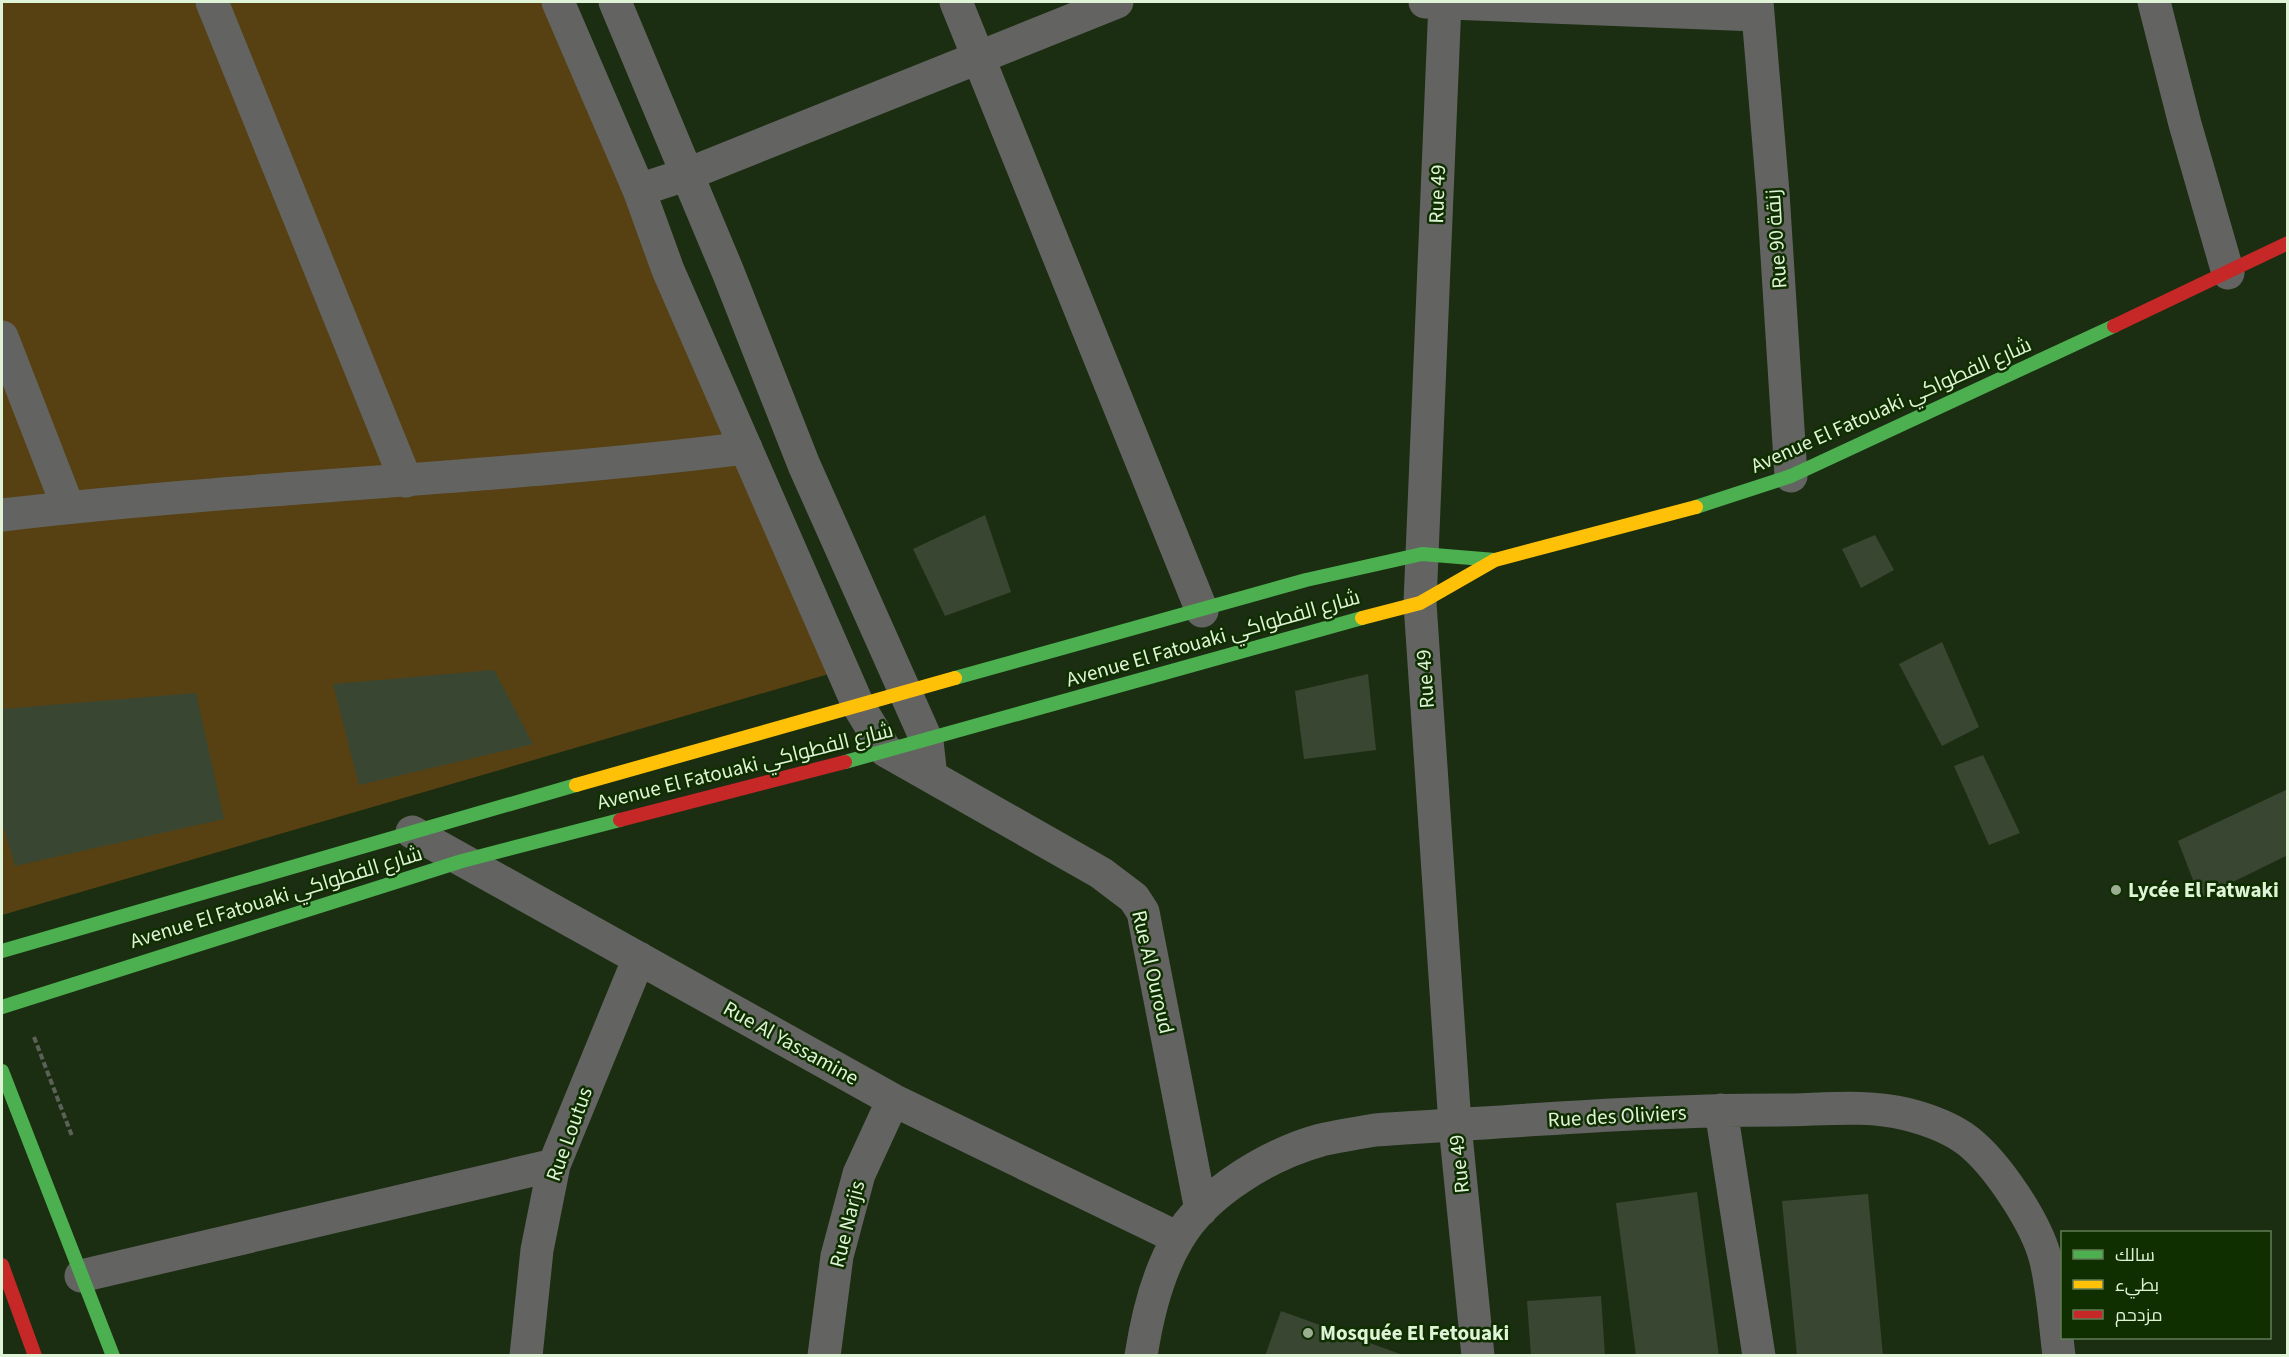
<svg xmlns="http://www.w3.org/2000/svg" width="2289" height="1357" viewBox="0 0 2289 1357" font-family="'Source Sans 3',Cairo,sans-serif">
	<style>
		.green { fill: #574113 }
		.building { fill: #394732 }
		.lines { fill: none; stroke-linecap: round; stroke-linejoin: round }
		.path { stroke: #5c6158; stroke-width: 4; stroke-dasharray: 6 3; stroke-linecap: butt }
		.street { stroke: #636462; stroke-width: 33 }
		.fast { stroke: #4caf50; stroke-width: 14 }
		.slow { stroke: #ffc107; stroke-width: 14 }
		.jam { stroke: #c62828; stroke-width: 14 }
		.poi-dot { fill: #9bae92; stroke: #0f2f00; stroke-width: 2 }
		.labels { text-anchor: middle; stroke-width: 5; stroke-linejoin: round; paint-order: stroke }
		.street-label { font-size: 21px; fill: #dff3d7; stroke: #0f2f00 }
		.poi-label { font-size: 21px; font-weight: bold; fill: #dff3d7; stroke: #0f2f00; text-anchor: start }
	</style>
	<rect width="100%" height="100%" fill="#1c2e12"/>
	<path class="green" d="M2 2H547L839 671 2 915Z"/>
	<path class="building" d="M985 515 1011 592 945 616 913 549Z
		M1875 535 1894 570 1861 588 1842 549Z
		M1942 642 1979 727 1942 746 1899 664Z
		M494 670 533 744 359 785 333 684Z
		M1368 674 1376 750 1304 759 1295 691Z
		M196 693 224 819 15 866 2 821V709Z
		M1983 755 2020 833 1989 845 1954 766Z
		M2288 789V855L2200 898 2178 841Z
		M1697 1192 1719 1356H1636L1616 1203Z
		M1868 1194 1883 1356H1797L1782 1201Z
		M1601 1296 1605 1356H1531L1527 1301Z
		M1281 1311 1403 1355V1356H1265Z"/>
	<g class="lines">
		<path class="path" d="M34 1037 72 1136"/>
		<path class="street" d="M212 2 406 481
			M558 2 639 190 668 270 858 705 886 751 1101 873 1134 898 1143 912 1201 1210
			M615 2 728 272 804 465 927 741 930 768
			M956 2 1202 611
			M1425 2 1757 15
			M1445 2 1420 603 1455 1125 1478 1356
			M1757 2 1773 193 1791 476
			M2154 2 2185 124 2228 273
			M639 190 688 174 1117 2
			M2 337 68 507
			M2 515C249 486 499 479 746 448
			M412 832 893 1100 1178 1238
			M1721 1110 1759 1356
			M81 1276 554 1165
			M526 1356 537 1250 554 1165 639 958
			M824 1356 837 1256 859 1174 893 1100
			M1141 1356C1147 1317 1158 1272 1178 1239 1205 1192 1270 1154 1321 1140 1339 1136 1357 1133 1375 1130 1509 1122 1644 1110 1779 1110 1820 1110 1866 1104 1906 1114 1926 1119 1951 1128 1968 1141 1997 1164 2035 1221 2045 1257 2053 1288 2055 1323 2059 1356"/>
		<path class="fast" d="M1696 507 1791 476 2114 326
			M955 678 1306 580 1422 554 1495 560
			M845 762 1362 618
			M2 951 576 785
			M2 1007 462 861 620 820
			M2 1071 113 1356"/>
		<path class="slow" d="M1362 618 1420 603 1495 560 1696 507
			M576 785 955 678"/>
		<path class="jam" d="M2114 326 2288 243
			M620 820 845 762
			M2 1265 35 1356"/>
	</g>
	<g class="poi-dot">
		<circle cx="2116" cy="890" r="6"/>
		<circle cx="1308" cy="1333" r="6"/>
	</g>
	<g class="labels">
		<g class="street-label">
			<text transform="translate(1437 194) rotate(-88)" y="7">Rue 49</text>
			<text transform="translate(1776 239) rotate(-94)" y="7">Rue 90 زنقة</text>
			<text transform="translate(1891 405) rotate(-24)" y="7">Avenue El Fatouaki شارع الفطواكي</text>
			<text transform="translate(1213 638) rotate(-16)" y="7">Avenue El Fatouaki شارع الفطواكي</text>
			<text transform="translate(1425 679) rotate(-94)" y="7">Rue 49</text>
			<text transform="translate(745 766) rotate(-14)" y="7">Avenue El Fatouaki شارع الفطواكي</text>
			<text transform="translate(276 897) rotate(-17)" y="7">Avenue El Fatouaki شارع الفطواكي</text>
			<text transform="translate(1153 972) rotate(77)" y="7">Rue Al Ouroud</text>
			<text transform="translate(791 1043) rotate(29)" y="7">Rue Al Yassamine</text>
			<text transform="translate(1617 1116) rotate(-3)" y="7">Rue des Oliviers</text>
			<text transform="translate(569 1134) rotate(-70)" y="7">Rue Loutus</text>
			<text transform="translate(1459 1164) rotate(-96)" y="7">Rue 49</text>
			<text transform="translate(847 1224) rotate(-76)" y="7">Rue Narjis</text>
		</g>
		<g class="poi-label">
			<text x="2128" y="897">Lycée El Fatwaki</text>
			<text x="1320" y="1340">Mosquée El Fetouaki</text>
		</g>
	</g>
	<rect width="2289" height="1357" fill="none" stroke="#dff3d7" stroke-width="6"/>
	<rect x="2061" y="1231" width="210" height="108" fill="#0f2f00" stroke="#627d56" stroke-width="1.5"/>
	<rect x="2073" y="1250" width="30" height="9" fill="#4caf50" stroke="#627d56" stroke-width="1.5"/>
	<text x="2115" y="1261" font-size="18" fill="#dff3d7">سالك</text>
	<rect x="2073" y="1280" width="30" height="9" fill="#ffc107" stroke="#627d56" stroke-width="1.5"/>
	<text x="2115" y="1291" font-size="18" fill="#dff3d7">بطيء</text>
	<rect x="2073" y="1310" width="30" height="9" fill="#c62828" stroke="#627d56" stroke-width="1.5"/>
	<text x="2115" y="1321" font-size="18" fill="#dff3d7">مزدحم</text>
</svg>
